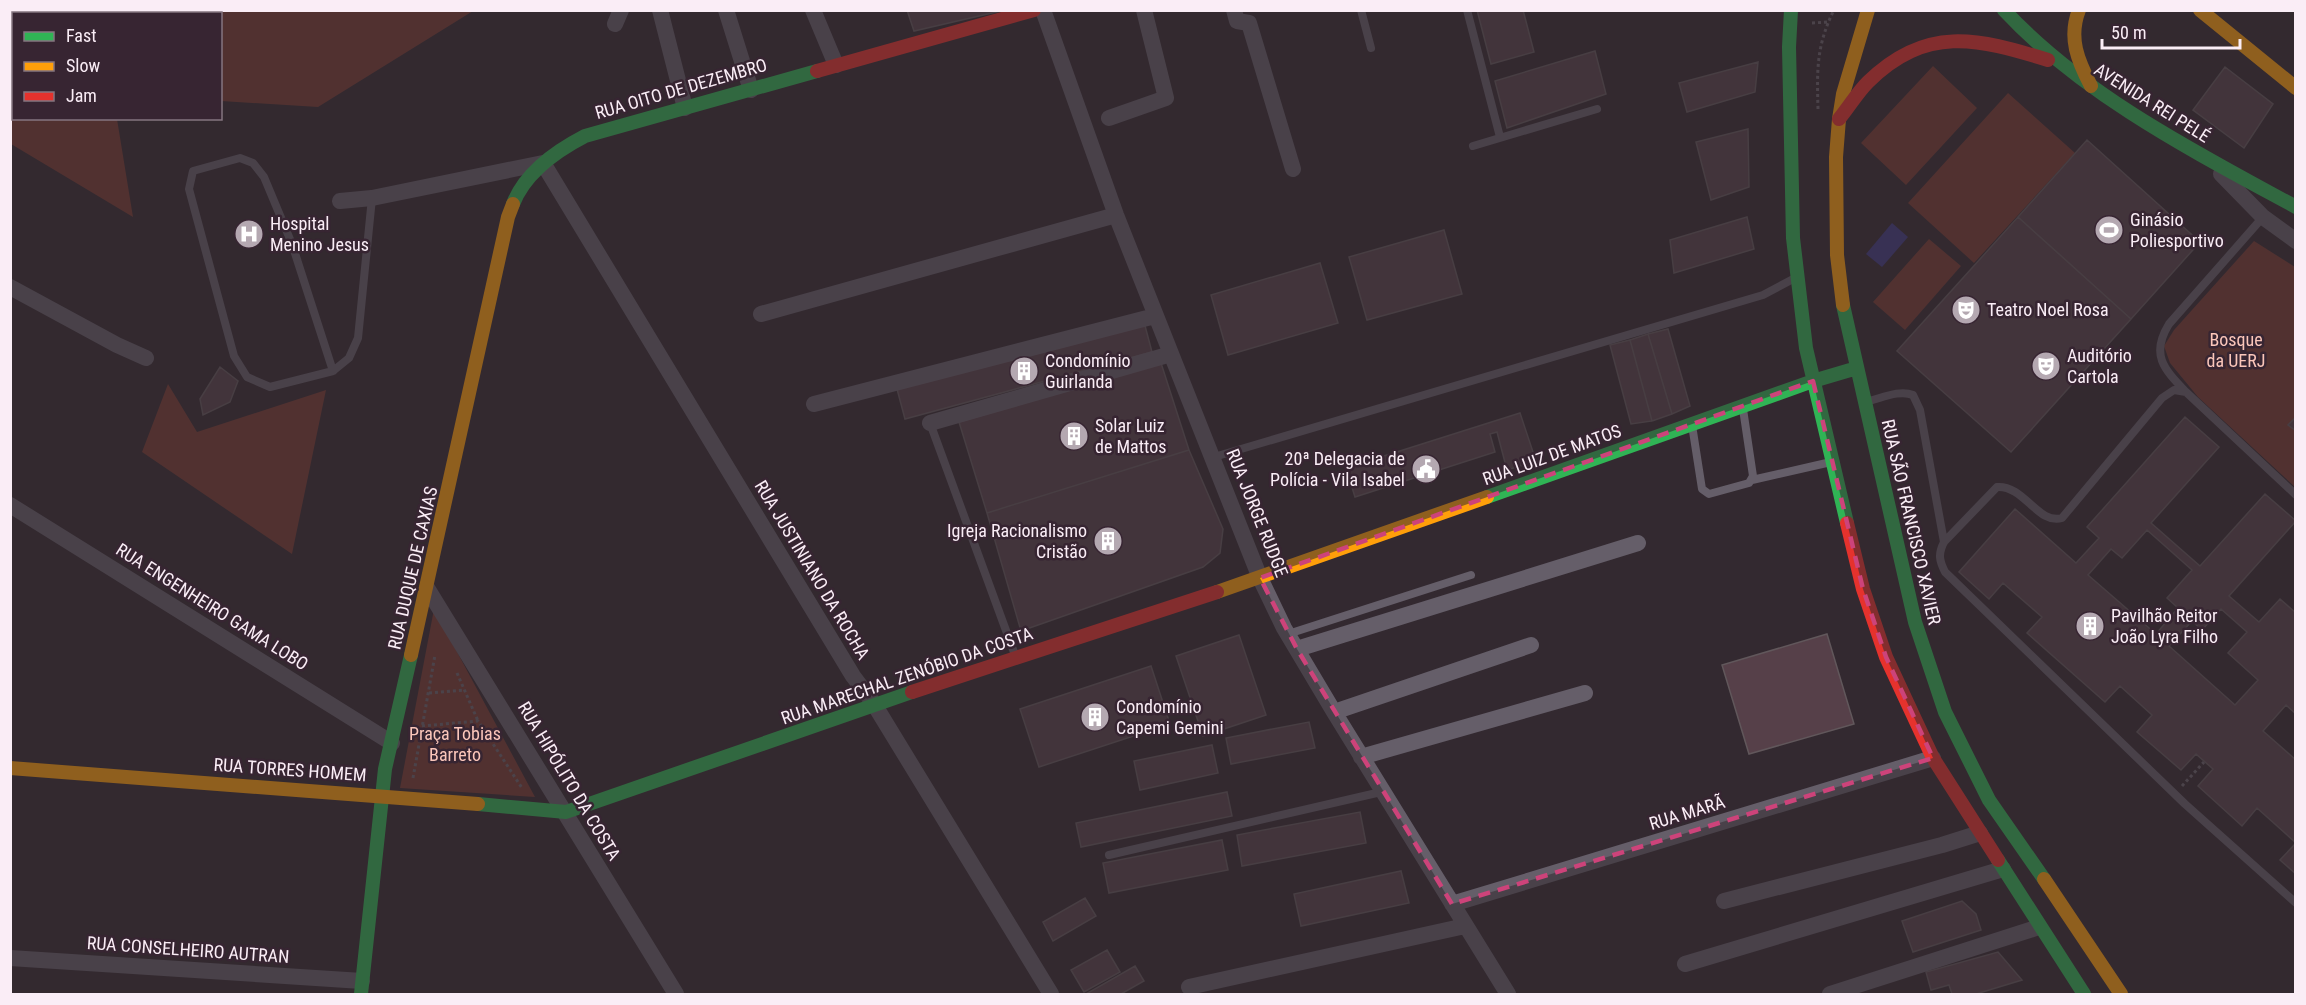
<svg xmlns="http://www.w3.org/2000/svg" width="2306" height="1005" viewBox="0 0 2306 1005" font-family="'Roboto Condensed',sans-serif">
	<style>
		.green { fill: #753b32 }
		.water { fill: #3e3a82 }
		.building { fill: #564049; stroke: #61575b; stroke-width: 1.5; fill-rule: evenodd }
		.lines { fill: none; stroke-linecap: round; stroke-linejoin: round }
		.path { stroke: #69626b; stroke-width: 3; stroke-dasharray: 3 3; stroke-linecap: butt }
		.lane { stroke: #655e69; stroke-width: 8 }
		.street { stroke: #655e69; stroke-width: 16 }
		.fast { stroke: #30b455; stroke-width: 14 }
		.slow { stroke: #ff9f0a; stroke-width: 14 }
		.jam { stroke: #e5322d; stroke-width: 14 }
		.marked { fill: none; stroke: #cd437a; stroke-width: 4.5; stroke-dasharray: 12 8; stroke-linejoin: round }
		.labels { text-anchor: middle; stroke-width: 5; stroke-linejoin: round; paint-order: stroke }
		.street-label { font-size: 18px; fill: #faedf6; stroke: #372532 }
		.poi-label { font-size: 18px; fill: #faedf6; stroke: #372532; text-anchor: start }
		.park-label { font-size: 18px; fill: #fbc6ba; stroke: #372532 }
	</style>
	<rect width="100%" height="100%" fill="#332930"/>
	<path class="green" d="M11 10H473V11L318 107 221 101 220 14H14V118L117 119 133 217 11 144Z
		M1933 66 1977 108 1906 185 1861 143Z
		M2008 93 2075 153 1974 263 1908 203Z
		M1929 239 1961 266 1905 330 1873 302Z
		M2254 241 2295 267V487L2198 397 2170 363 2164 346 2174 330Z
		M168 384 197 432 326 390 292 554 142 452Z
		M434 609 535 797 400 788Z"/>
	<path class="water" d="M1892 223 1908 237 1882 267 1866 254Z"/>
	<path class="building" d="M907 10H1005L914 31Z
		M1477 10H1523L1534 52 1491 64Z
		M1595 51 1606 94 1507 128 1495 81Z
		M1758 62 1755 92 1687 112 1679 83Z
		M2225 67 2273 104 2244 148 2193 110Z
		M1748 129 1749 187 1711 200 1696 142Z
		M2087 140 2200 242 2131 319 2018 217Z
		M1747 217 1754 249 1674 273 1670 240Z
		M2018 217 2131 319 2011 452 1897 351Z
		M1444 230 1462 294 1367 320 1349 257Z
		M1320 263 1338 323 1228 355 1211 295Z
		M1144 322 1152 352 905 419 897 389Z
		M1668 329 1690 406 1672 414 1648 334Z
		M1648 334 1672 414 1652 421 1630 340Z
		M1630 340 1652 421 1631 424 1610 345Z
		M1161 363 1189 450 987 513 959 422Z
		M220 367 238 381 230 402 203 415 200 399Z
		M1520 413 1536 461 1507 470 1497 432 1490 434 1495 452 1355 497 1346 468Z
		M2185 417 2219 447 2151 523 2200 566 2265 494 2296 521 2229 596 2259 622 2280 599 2296 613V714L2286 705 2263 731 2296 760V843L2257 808 2242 826 2198 786 2213 769 2196 754 2181 770 2137 732 2152 715 2120 686 2105 702 2027 633 2042 617 2003 583 1989 599 1959 572 2015 509 2076 563 2099 538 2087 527ZM2147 530 2192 570 2167 598 2178 608 2156 634 2088 575 2111 549 2122 558ZM2221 609 2247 632 2228 653 2258 680 2235 705 2169 646 2192 621 2202 630Z
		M2296 417V431L2288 425Z
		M1189 450 1223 529 1220 553 1203 567 1021 631 987 513Z
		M1827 634 1854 724 1749 754 1722 665Z
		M1239 635 1266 715 1203 736 1176 656Z
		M1151 666 1170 724 1039 767 1020 709Z
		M1309 722 1315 748 1231 764 1226 738Z
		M1212 745 1218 773 1140 790 1134 761Z
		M1227 792 1232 816 1081 847 1076 823Z
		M1360 812 1366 843 1242 866 1237 835Z
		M1222 840 1228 870 1109 893 1103 863Z
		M2296 843V874L2280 860Z
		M1401 871 1409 903 1301 926 1294 894Z
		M1085 898 1096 916 1053 941 1043 922Z
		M1962 901 1976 914 1981 930 1913 952 1902 921Z
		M1107 950 1120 972 1084 992 1071 970Z
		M1998 952 2022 980 1976 994H1952L1949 985 1931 990 1926 972Z
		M1135 966 1144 981 1121 994H1086Z"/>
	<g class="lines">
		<path class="path" d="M1812 23 1828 22
			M1818 109C1817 71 1816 46 1834 10
			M457 673 478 721
			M429 693 465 690
			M422 726 478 721 522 788
			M413 778 435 655
			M2182 786 2204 762"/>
		<path class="lane" d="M1361 10 1371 48
			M1467 10 1500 137
			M1473 146 1597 109
			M333 371 292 244 264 177 253 163 240 158 193 171 189 189 234 356 247 377 270 387 333 371 349 358 358 338 372 198
			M2186 392C2164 369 2150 355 2169 324L2263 217
			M1865 402C1880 399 1899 389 1913 395L1920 410 1944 542
			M930 423 1015 655
			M1692 425 1702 489 1709 494 1749 483 1753 476 1743 409
			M1214 457 1763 295 1795 278
			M1752 480 1831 462
			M2296 495 2186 392 2174 390 2162 398 2062 518C2038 525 2024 485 1997 487L1944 542C1938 554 1939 560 1945 572L2185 804 2296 903
			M1288 634 1471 575
			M1109 855 1381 792"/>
		<path class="street" d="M660 10 685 108
			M726 10 751 90
			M813 10 836 65
			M1043 10 1116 215 1260 578 1284 628 1334 712 1508 994
			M1234 10 1237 21 1249 23 1293 169
			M615 24 621 10
			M1109 118 1166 98 1144 10
			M2221 174 2263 217 2296 241
			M340 201 372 198 543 163 853 676 874 704 1051 994
			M10 287 117 345 146 358
			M761 314 1116 215
			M814 404 1155 316
			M930 423 1171 354
			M10 505 392 743
			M427 588 676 994
			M1297 649 1638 543
			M1334 712 1531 645
			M1361 757 1585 693
			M1724 901 1942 845 1980 833
			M1452 904 1933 758
			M10 958 362 981
			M1685 964 2003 869
			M1189 987 1465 926
			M1830 994 2039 927"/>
		<path class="fast" d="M1791 10 1789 47 1793 238 1806 348 1847 523
			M2004 10C2083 95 2195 152 2296 207
			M513 204C525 173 556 151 585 136L817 71
			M1843 305 1915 622 1945 712 1989 800 2044 879
			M1487 497 1813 381 1857 368
			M478 804 566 812 912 692
			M1998 860 2084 994
			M361 994 385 769 411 655"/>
		<path class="slow" d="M2079 10C2068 38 2078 61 2091 86
			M2200 10 2296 88
			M1843 305 1837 255 1836 157 1839 119 1843 94 1868 10
			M1217 592 1487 497
			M411 655 508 217 513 204
			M10 768 478 804
			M2044 879 2121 994"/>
		<path class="jam" d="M817 71 1034 10
			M1839 119C1849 107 1857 93 1868 82 1926 25 1977 38 2048 60
			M1847 523 1863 589 1886 657 1933 758 1998 860
			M912 692 1217 592"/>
	</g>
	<path d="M0 0H2306V1005H0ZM1813 381 1863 589 1886 657 1933 758 1452 904 1297 649 1260 578Z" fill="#332930" fill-opacity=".55" fill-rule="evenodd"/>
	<path class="marked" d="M1813 381 1863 589 1886 657 1933 758 1452 904 1297 649 1260 578Z"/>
	<defs>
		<g id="stadium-disc" transform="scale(1.5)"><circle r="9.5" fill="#b4a8b1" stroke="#372532"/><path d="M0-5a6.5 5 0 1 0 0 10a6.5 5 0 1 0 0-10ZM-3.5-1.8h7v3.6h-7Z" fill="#fff"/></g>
		<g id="hospital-disc" transform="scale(1.5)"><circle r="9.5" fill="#b4a8b1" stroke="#372532"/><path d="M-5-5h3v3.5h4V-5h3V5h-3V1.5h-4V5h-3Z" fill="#fff"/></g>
		<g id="theatre-disc" transform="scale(1.5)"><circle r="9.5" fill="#b4a8b1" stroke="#372532"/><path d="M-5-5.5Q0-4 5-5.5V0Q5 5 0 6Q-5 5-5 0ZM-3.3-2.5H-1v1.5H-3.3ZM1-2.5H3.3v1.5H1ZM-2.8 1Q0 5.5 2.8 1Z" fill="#fff"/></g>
		<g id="building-disc" transform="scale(1.5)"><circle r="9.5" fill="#b4a8b1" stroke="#372532"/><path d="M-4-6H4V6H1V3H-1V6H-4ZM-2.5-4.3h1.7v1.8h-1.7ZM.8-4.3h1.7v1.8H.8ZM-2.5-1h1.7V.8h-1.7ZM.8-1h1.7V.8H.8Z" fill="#fff"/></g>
		<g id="civic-disc" transform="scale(1.5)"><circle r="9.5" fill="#b4a8b1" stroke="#372532"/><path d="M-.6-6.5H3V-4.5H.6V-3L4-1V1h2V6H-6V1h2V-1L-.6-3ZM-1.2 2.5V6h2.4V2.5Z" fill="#fff"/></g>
	</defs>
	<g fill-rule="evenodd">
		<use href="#stadium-disc" x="2109" y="230"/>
		<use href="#hospital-disc" x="249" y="234"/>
		<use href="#theatre-disc" x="1966" y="310"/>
		<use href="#theatre-disc" x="2046" y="366"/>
		<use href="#building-disc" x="1024" y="371"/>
		<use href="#building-disc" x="1074" y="436"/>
		<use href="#civic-disc" x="1426" y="469"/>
		<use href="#building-disc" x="1108" y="541"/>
		<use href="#building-disc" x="2090" y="626"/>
		<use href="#building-disc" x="1095" y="717"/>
	</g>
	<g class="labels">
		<g class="street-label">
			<text transform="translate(681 89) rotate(-16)" y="6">RUA OITO DE DEZEMBRO</text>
			<text transform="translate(2152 103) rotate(32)" y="6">AVENIDA REI PELÉ</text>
			<text transform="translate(1552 455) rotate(-20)" y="6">RUA LUIZ DE MATOS</text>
			<text transform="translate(1257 513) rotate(68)" y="6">RUA JORGE RUDGE</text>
			<text transform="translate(1911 522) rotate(77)" y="6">RUA SÃO FRANCISCO XAVIER</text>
			<text transform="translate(413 568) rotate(-77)" y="6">RUA DUQUE DE CAXIAS</text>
			<text transform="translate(812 570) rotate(59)" y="6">RUA JUSTINIANO DA ROCHA</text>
			<text transform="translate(212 607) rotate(32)" y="6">RUA ENGENHEIRO GAMA LOBO</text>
			<text transform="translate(907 676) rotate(-19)" y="6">RUA MARECHAL ZENÓBIO DA COSTA</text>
			<text transform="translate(290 770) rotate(4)" y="6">RUA TORRES HOMEM</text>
			<text transform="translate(569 781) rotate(59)" y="6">RUA HIPÓLITO DA COSTA</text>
			<text transform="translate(1687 813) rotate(-17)" y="6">RUA MARÃ</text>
			<text transform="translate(188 950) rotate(4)" y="6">RUA CONSELHEIRO AUTRAN</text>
		</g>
		<g class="poi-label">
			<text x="2130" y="226">Ginásio<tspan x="2130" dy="21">Poliesportivo</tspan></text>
			<text x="270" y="230">Hospital<tspan x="270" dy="21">Menino Jesus</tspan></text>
			<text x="1987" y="316">Teatro Noel Rosa</text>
			<text x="2067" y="362">Auditório<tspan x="2067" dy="21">Cartola</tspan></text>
			<text x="1045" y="367">Condomínio<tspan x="1045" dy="21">Guirlanda</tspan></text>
			<text x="1095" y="432">Solar Luiz<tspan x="1095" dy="21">de Mattos</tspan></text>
			<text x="1405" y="465" text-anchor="end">20ª Delegacia de<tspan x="1405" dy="21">Polícia - Vila Isabel</tspan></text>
			<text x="1087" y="537" text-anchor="end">Igreja Racionalismo<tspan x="1087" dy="21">Cristão</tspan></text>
			<text x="2111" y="622">Pavilhão Reitor<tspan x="2111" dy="21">João Lyra Filho</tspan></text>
			<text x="1116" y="713">Condomínio<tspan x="1116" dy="21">Capemi Gemini</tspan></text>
		</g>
		<g class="park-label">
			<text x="2236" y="346">Bosque<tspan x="2236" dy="21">da UERJ</tspan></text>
			<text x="455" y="740">Praça Tobias<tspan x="455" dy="21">Barreto</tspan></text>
		</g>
	</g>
	<rect width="2306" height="1005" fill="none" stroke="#faedf6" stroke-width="24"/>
	<rect x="12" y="12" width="210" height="108" fill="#372532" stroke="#857580" stroke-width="1.5"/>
	<rect x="24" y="32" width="30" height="9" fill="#30b455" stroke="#857580" stroke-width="1.5"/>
	<text x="66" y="42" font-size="18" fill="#faedf6">Fast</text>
	<rect x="24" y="62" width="30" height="9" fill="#ff9f0a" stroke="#857580" stroke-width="1.5"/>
	<text x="66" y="72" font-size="18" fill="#faedf6">Slow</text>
	<rect x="24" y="92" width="30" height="9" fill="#e5322d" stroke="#857580" stroke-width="1.5"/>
	<text x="66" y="102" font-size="18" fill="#faedf6">Jam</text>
	<path d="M2102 39v9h138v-9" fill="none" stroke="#faedf6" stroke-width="3"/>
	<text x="2111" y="39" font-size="18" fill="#faedf6" stroke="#372532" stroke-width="4.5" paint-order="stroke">50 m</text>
</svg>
